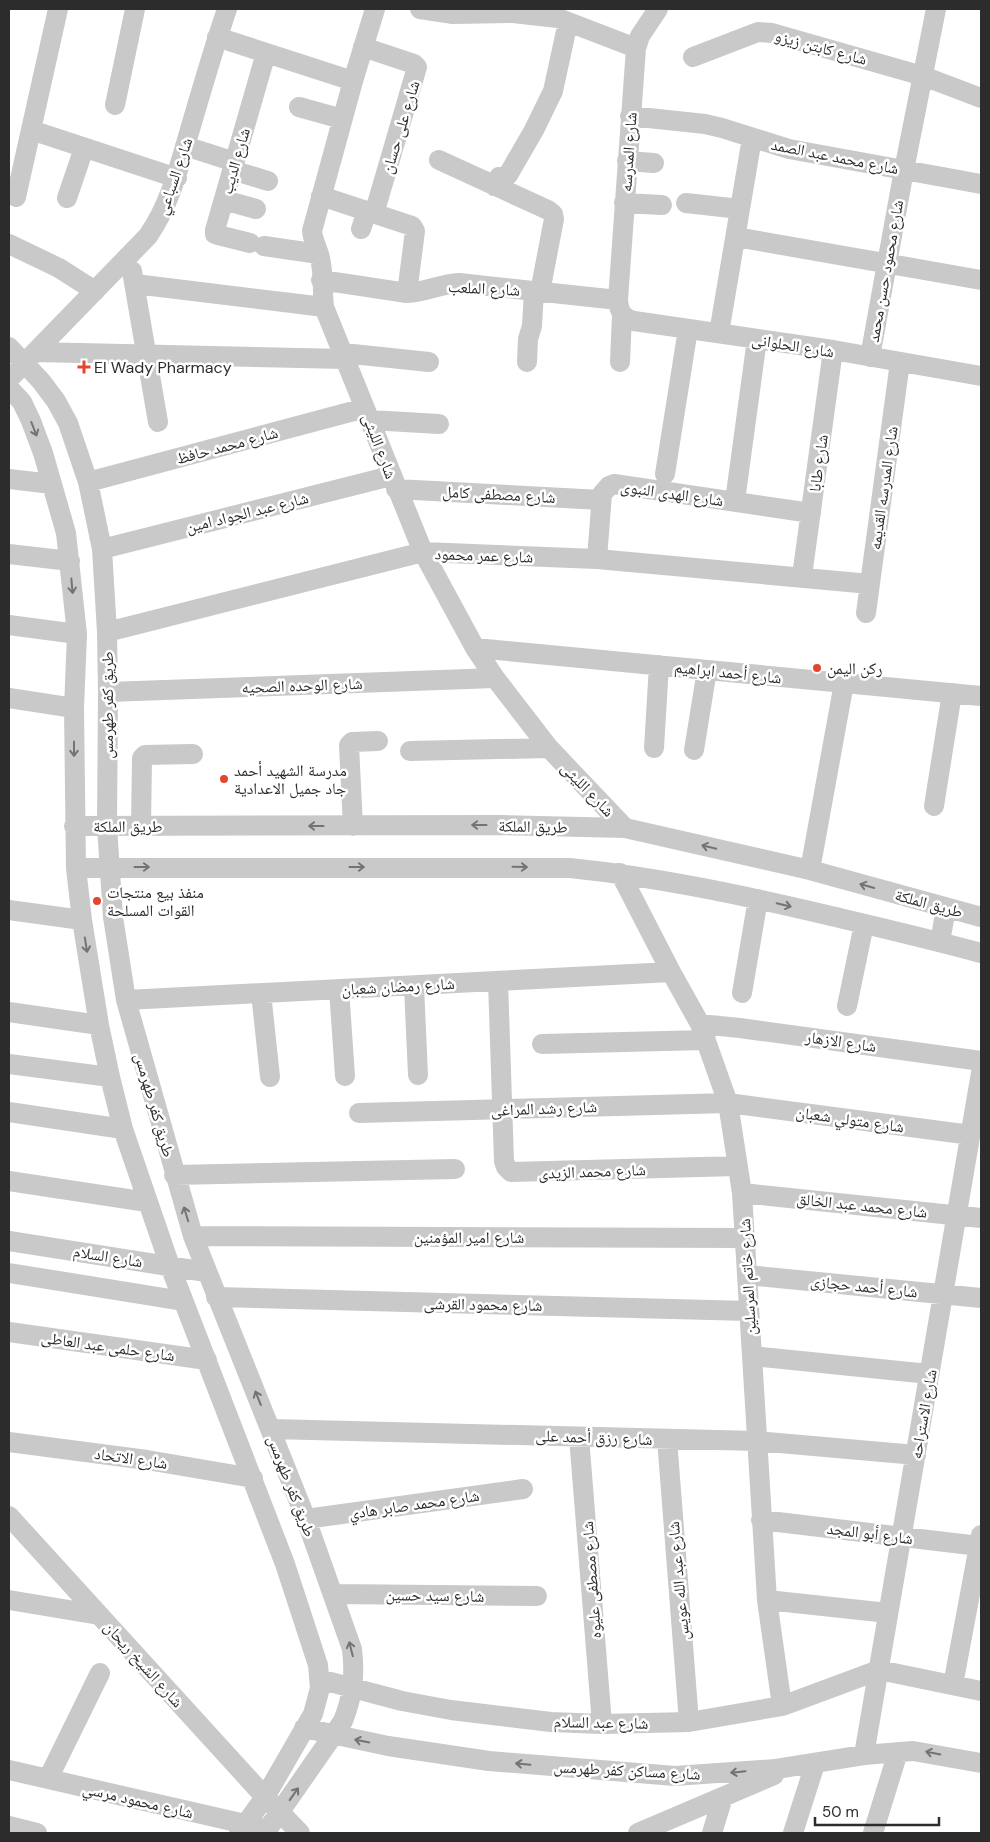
<svg xmlns="http://www.w3.org/2000/svg" width="990" height="1842" viewBox="0 0 990 1842" font-family="'DM Sans','Noto Naskh Arabic',sans-serif">
	<style>
		.lines { fill: none; stroke-linecap: round; stroke-linejoin: round }
		.minor { stroke: #c9c9c9; stroke-width: 20 }
		.oneway { stroke: #737373 }
		.poi-dot { fill: #e2462f; stroke: #fff; stroke-width: 2 }
		.labels { text-anchor: middle; stroke-width: 5; stroke-linejoin: round; paint-order: stroke }
		.street-label { font-size: 16px; fill: #2c2c2c; stroke: #fff }
		.poi-label { font-size: 16px; fill: #2c2c2c; stroke: #fff; text-anchor: start }
	</style>
	<rect width="100%" height="100%" fill="#fff"/>
	<g class="lines">
		<path class="minor" d="M375 9 353 81 312 231C313 241 318 249 320 258 324 274 322 291 324 307L423 552 475 648 495 678 549 748 625 828
			M420 9 453 14 513 13 558 18 636 48
			M658 9 640 36 636 48 618 300C619 312 623 318 634 321L833 350 981 376
			M217 37 353 81
			M363 47 414 64 417 67 374 214
			M693 57 758 32 772 33 923 76 981 98
			M115 105 135 9
			M299 107 342 119
			M630 116 705 124 722 128 789 149 981 184
			M31 130 177 178
			M185 146 235 162
			M439 160 548 210 553 214 554 219 540 292
			M627 161 654 163
			M232 170 268 181
			M494 186 499 177H505L508 175 534 130 553 91 568 22
			M321 196 412 226 415 231 407 293
			M16 197 58 9
			M67 198 84 148
			M224 200 256 209
			M624 203 662 205
			M686 203 740 209
			M361 229 367 211
			M736 237 981 280
			M250 243 218 235 215 234V230L266 53
			M9 244 59 268 95 291
			M264 246 319 254
			M132 271 158 422
			M321 280 407 293C425 292 441 284 459 283L618 300
			M135 284 324 307
			M719 333 752 138
			M9 347 41 381 56 401 68 423 88 482 102 549 107 632 108 692 107 826 113 917 126 1000 193 1236 306 1519 352 1649C355 1675 353 1696 343 1721L265 1833
			M35 352 345 359
			M343 353 429 362
			M870 357 904 170 936 9
			M527 362 528 339 532 326 534 291
			M620 362 622 315
			M9 379 148 236C170 204 178 170 189 133 201 92 213 50 227 9
			M9 388 22 402 31 421 43 453 66 533 77 634 74 708 76 868 82 920 99 1025 110 1077 123 1129 170 1266 285 1564 318 1665 320 1688 313 1714 265 1797 239 1833
			M370 420 439 424
			M665 474 688 329
			M9 479 52 484
			M88 482 365 408
			M396 489 601 500
			M735 501 757 339
			M102 549 391 476
			M9 554 70 561
			M597 559 602 494 609 486 614 484 811 513
			M802 576 833 350
			M866 613 900 362
			M9 625 77 634
			M107 632 423 552 597 559 870 584
			M475 648 981 696
			M108 692 495 678
			M9 698 74 708
			M654 748 659 665
			M694 750 707 670
			M410 751 549 748
			M934 806 952 693
			M74 826 500 825 625 828 810 870 981 917
			M141 826 142 758 145 755 193 754
			M353 826 349 745 352 742 378 741
			M76 868H570C657 877 742 895 827 915 878 927 930 939 981 953
			M810 870 844 683
			M620 873 671 972 700 1024 728 1103 742 1193 767 1600 782 1706
			M9 910 82 920
			M940 942 946 908
			M498 981 504 1161 506 1167 511 1172 738 1166
			M414 986 418 1075
			M339 989 345 1076
			M261 993 270 1077
			M742 993 758 899
			M126 1000 671 972
			M847 1006 864 924
			M9 1012 99 1025
			M700 1024 740 1028 981 1061
			M542 1044 706 1040
			M9 1064 110 1077
			M9 1112 123 1129
			M359 1113 728 1103 971 1135
			M174 1175 455 1169
			M9 1181 147 1202
			M742 1193 981 1218
			M193 1236 745 1238
			M9 1241 206 1272
			M9 1273 183 1301
			M747 1275 981 1298
			M216 1297 749 1311
			M9 1332 207 1360
			M752 1356 929 1374
			M271 1429 757 1441 916 1455
			M579 1437 602 1724
			M667 1439 689 1722
			M9 1442 147 1460 253 1478
			M9 1516 265 1797 300 1833
			M306 1519 523 1489
			M761 1520 979 1546
			M333 1594 537 1596
			M9 1600 99 1615
			M767 1600 888 1613
			M319 1679 402 1701 451 1710 551 1722 602 1724 689 1722 782 1706 879 1670 981 1691
			M953 1685 981 1535
			M304 1728 388 1746 489 1761 675 1776 776 1769 864 1755 913 1751 981 1763
			M864 1755 981 1073
			M9 1770 258 1827
			M48 1779 100 1673
			M9 1826 37 1833
			M638 1833 774 1775
			M712 1833 723 1797
			M793 1833 815 1764
			M873 1833 898 1752"/>
	</g>
	<defs><path id="oneway-shaft" d="M-6 0H5M1.5-3L5.5 0L1.5 3" fill="none" stroke-width="1.6" stroke-linecap="round" stroke-linejoin="round" transform="scale(1.25)"/></defs>
	<g class="oneway">
		<use href="#oneway-shaft" transform="translate(34 429) rotate(69)"/>
		<use href="#oneway-shaft" transform="translate(72 586) rotate(85)"/>
		<use href="#oneway-shaft" transform="translate(74 749) rotate(90)"/>
		<use href="#oneway-shaft" transform="translate(479 825) rotate(180)"/>
		<use href="#oneway-shaft" transform="translate(316 826) rotate(180)"/>
		<use href="#oneway-shaft" transform="translate(709 847) rotate(-167)"/>
		<use href="#oneway-shaft" transform="translate(142 867)"/>
		<use href="#oneway-shaft" transform="translate(357 867)"/>
		<use href="#oneway-shaft" transform="translate(520 867) rotate(1)"/>
		<use href="#oneway-shaft" transform="translate(867 886) rotate(-164)"/>
		<use href="#oneway-shaft" transform="translate(784 905) rotate(13)"/>
		<use href="#oneway-shaft" transform="translate(86 945) rotate(81)"/>
		<use href="#oneway-shaft" transform="translate(186 1214) rotate(-107)"/>
		<use href="#oneway-shaft" transform="translate(258 1398) rotate(-112)"/>
		<use href="#oneway-shaft" transform="translate(351 1649) rotate(-104)"/>
		<use href="#oneway-shaft" transform="translate(362 1741) rotate(-169)"/>
		<use href="#oneway-shaft" transform="translate(933 1753) rotate(-169)"/>
		<use href="#oneway-shaft" transform="translate(523 1764) rotate(-175)"/>
		<use href="#oneway-shaft" transform="translate(738 1772) rotate(174)"/>
		<use href="#oneway-shaft" transform="translate(294 1794) rotate(-55)"/>
	</g>
	<g class="poi-dot">
		<path d="M81.5 359.5h5v5h5v5h-5v5h-5v-5h-5v-5h5z"/>
		<circle cx="817" cy="668" r="5"/>
		<circle cx="224" cy="779" r="5"/>
		<circle cx="97" cy="901" r="5"/>
	</g>
	<g class="labels">
		<g class="street-label">
			<text transform="translate(821 47) rotate(15)" y="6">شارع كابتن زيزو</text>
			<text transform="translate(400 127) rotate(-73)" y="6">شارع على حسان</text>
			<text transform="translate(628 152) rotate(-86)" y="6">شارع المدرسه</text>
			<text transform="translate(835 156) rotate(11)" y="6">شارع محمد عبد الصمد</text>
			<text transform="translate(235 161) rotate(-74)" y="6">شارع الديب</text>
			<text transform="translate(174 176) rotate(-71)" y="6">شارع السباعي</text>
			<text transform="translate(885 271) rotate(-80)" y="6">شارع محمود حسن محمد</text>
			<text transform="translate(484 288) rotate(3)" y="6">شارع الملعب</text>
			<text transform="translate(793 345) rotate(9)" y="6">شارع الحلوانى</text>
			<text transform="translate(227 445) rotate(-15)" y="6">شارع محمد حافظ</text>
			<text transform="translate(380 446) rotate(69)" y="6">شارع الليثى</text>
			<text transform="translate(818 463) rotate(-82)" y="6">شارع طابا</text>
			<text transform="translate(883 488) rotate(-82)" y="6">شارع المدرسه القديمه</text>
			<text transform="translate(672 493) rotate(8)" y="6">شارع الهدى النبوى</text>
			<text transform="translate(499 494) rotate(3)" y="6">شارع مصطفى كامل</text>
			<text transform="translate(247 512) rotate(-14)" y="6">شارع عبد الجواد امين</text>
			<text transform="translate(484 555) rotate(2)" y="6">شارع عمر محمود</text>
			<text transform="translate(728 672) rotate(6)" y="6">شارع أحمد ابراهيم</text>
			<text transform="translate(302 685) rotate(-2)" y="6">شارع الوحده الصحيه</text>
			<text transform="translate(107 705) rotate(-90)" y="6">طريق كفر طهرمس</text>
			<text transform="translate(588 789) rotate(46)" y="6">شارع الليثى</text>
			<text x="128" y="832">طريق الملكة</text>
			<text transform="translate(533 826) rotate(1)" y="6">طريق الملكة</text>
			<text transform="translate(929 903) rotate(15)" y="6">طريق الملكة</text>
			<text transform="translate(398 986) rotate(-3)" y="6">شارع رمضان شعبان</text>
			<text transform="translate(841 1041) rotate(8)" y="6">شارع الازهار</text>
			<text transform="translate(155 1105) rotate(74)" y="6">طريق كفر طهرمس</text>
			<text transform="translate(544 1108) rotate(-2)" y="6">شارع رشد المراغى</text>
			<text transform="translate(850 1119) rotate(8)" y="6">شارع متولي شعبان</text>
			<text transform="translate(592 1171) rotate(-2)" y="6">شارع محمد الزيدى</text>
			<text transform="translate(862 1205) rotate(6)" y="6">شارع محمد عبد الخالق</text>
			<text x="469" y="1243">شارع امير المؤمنين</text>
			<text transform="translate(108 1256) rotate(9)" y="6">شارع السلام</text>
			<text transform="translate(747 1277) rotate(-93)" y="6">شارع خاتم المرسلين</text>
			<text transform="translate(864 1286) rotate(6)" y="6">شارع أحمد حجازى</text>
			<text transform="translate(483 1304) rotate(1)" y="6">شارع محمود القرشى</text>
			<text transform="translate(108 1346) rotate(8)" y="6">شارع حلمى عبد العاطى</text>
			<text transform="translate(923 1414) rotate(-80)" y="6">شارع الاستراحه</text>
			<text transform="translate(594 1437) rotate(2)" y="6">شارع رزق أحمد على</text>
			<text transform="translate(131 1458) rotate(8)" y="6">شارع الاتحاد</text>
			<text transform="translate(292 1486) rotate(69)" y="6">طريق كفر طهرمس</text>
			<text transform="translate(414 1504) rotate(-8)" y="6">شارع محمد صابر هادي</text>
			<text transform="translate(870 1533) rotate(7)" y="6">شارع أبو المجد</text>
			<text transform="translate(591 1580) rotate(-94)" y="6">شارع مصطفى عليوه</text>
			<text transform="translate(678 1581) rotate(-95)" y="6">شارع عبد الله عويس</text>
			<text transform="translate(435 1595) rotate(1)" y="6">شارع سيد حسين</text>
			<text transform="translate(144 1664) rotate(48)" y="6">شارع الشيخ ريحان</text>
			<text transform="translate(601 1722) rotate(1)" y="6">شارع عبد السلام</text>
			<text transform="translate(627 1770) rotate(3)" y="6">شارع مساكن كفر طهرمس</text>
			<text transform="translate(138 1800) rotate(13)" y="6">شارع محمود مرسي</text>
		</g>
		<g class="poi-label">
			<text x="94" y="373">El Wady Pharmacy</text>
			<text x="827" y="674">ركن اليمن</text>
			<text x="234" y="776">مدرسة الشهيد أحمد<tspan x="234" dy="18">جاد جميل الاعدادية</tspan></text>
			<text x="107" y="898">منفذ بيع منتجات<tspan x="107" dy="18">القوات المسلحة</tspan></text>
		</g>
	</g>
	<rect width="990" height="1842" fill="none" stroke="#2c2c2c" stroke-width="20"/>
	<path d="M815 1817v8h124v-8" fill="none" stroke="#2c2c2c" stroke-width="2.5"/>
	<text x="822" y="1817" font-size="15" fill="#2c2c2c" stroke="#ffffff" stroke-width="4" paint-order="stroke">50 m</text>
</svg>
